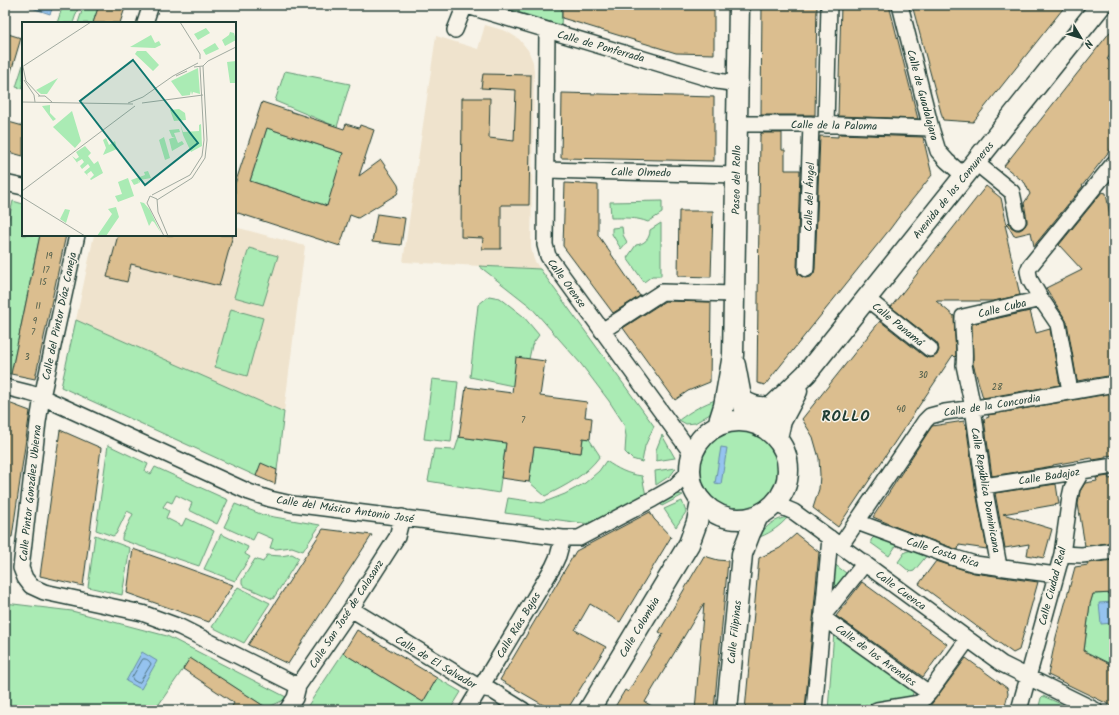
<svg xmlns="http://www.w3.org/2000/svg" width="1119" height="715" viewBox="0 0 1119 715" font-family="Kalam,sans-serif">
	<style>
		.built { fill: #efe3cd }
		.green { fill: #aaebb4; stroke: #649474 }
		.water { fill: #95c3ef; stroke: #668da4 }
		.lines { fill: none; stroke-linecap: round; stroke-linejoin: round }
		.shore { stroke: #4e737f; stroke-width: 1 }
		.building { fill: #dbbe8f; stroke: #1f3d34; fill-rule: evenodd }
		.minor-casing { stroke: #1f3d34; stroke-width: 18 }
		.major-casing { stroke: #1f3d34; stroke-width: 23 }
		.minor { stroke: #f7f3e8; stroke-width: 15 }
		.major { stroke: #f7f3e8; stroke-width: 20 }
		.labels { text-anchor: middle; stroke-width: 3; stroke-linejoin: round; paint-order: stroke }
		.number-label { font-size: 9px; fill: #4e5d4b }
		.street-label { font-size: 11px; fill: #1f3d34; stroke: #f7f3e8 }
		.district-label { font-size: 15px; font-weight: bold; letter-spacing: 1px; fill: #1f3d34; stroke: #f7f3e8 }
		.inset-road { fill: none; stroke: #a1aaa0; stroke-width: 1 }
		.view { fill: #0f766e; fill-opacity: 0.15; stroke: #0f766e; stroke-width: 2 }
		.inset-edge { fill: none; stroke: #1f3d34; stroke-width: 2 }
	</style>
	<rect width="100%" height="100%" fill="#f7f3e8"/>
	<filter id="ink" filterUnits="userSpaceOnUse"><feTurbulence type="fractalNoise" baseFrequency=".025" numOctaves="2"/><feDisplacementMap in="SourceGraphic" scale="8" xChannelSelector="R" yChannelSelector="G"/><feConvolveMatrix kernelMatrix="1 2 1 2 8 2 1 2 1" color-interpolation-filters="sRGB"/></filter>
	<g filter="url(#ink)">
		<path class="built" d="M485 25 506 31 519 39 528 50 533 62 534 72 531 248 534 260 540 269 403 262 436 36 478 49Z
			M235 227 305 246 284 412 76 320 94 235H235Z"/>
		<path class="green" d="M63 5H79L73 23H57Z
			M84 5H99L93 23H78Z
			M486 5H562L561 28Z
			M23 65V89L16 87Z
			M285 71 350 84 337 127 275 101Z
			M267 128 343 153 340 210 250 181Z
			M13 201 23 204V235H40L11 374 5 373V237Z
			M662 201V213L648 222C636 217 624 218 611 218L610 202Z
			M661 223V276H652L644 282 627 258 636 245C644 244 650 239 650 230Z
			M622 227 623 235 627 242 621 249 612 234V228Z
			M249 248 278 256 263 305 234 297Z
			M479 266 540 269 654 426 645 446 642 462 632 459 625 452 626 436 624 424 609 401 581 364 530 306Z
			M489 296 500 298 523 316 539 335 532 345 529 359 513 386 470 377 478 305Z
			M231 309 263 318 247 376 215 367Z
			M76 320 284 412 277 470 256 476 61 387Z
			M432 379 458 382 451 442 424 439Z
			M718 399 715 407 710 414 695 423 686 424 679 420C691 411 703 404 718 399Z
			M701 470a39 39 0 1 1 78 0a39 39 0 1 1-78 0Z
			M662 435 675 458 656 461V450Z
			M459 437 506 443 499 493 428 481 434 449 455 450Z
			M583 438 589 439 600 456C585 476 567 485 545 496L529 482 534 447 581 453Z
			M108 445 148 464 145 471 151 474 155 467 228 500 217 524 189 510 192 503 176 495 172 503 167 501 163 507 169 511 166 518 182 526 186 518 214 531 199 566 122 540V537L133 514 127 511 116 534 113 536 96 530Z
			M606 461C618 469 627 474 642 476L646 496 590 524 505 513 508 498 542 503 565 494 585 483 599 471Z
			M676 468 671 475 656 485 655 471Z
			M677 494 683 495 662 506 661 502Z
			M682 501 686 512 676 527 664 509Z
			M235 504 263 515 320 525 303 551 292 547 276 549 270 548 273 539 257 532 253 540 224 527Z
			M788 517C780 526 772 532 760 537 765 525 776 519 788 517Z
			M221 534 248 547 245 554 250 557 235 581 204 569Z
			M95 535 130 548 122 595 88 587Z
			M879 536 898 543 889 556 871 543V540L874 537Z
			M912 550 918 551 928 554 914 571 910 572 898 562 905 552Z
			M292 554 299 558 273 599 244 586 242 583V580L255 559 263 562 267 555 281 556Z
			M833 563 846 573 830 595Z
			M238 587 270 603 244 643 212 627Z
			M1114 593V666L1084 651 1090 604 1093 594Z
			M5 603 72 611 167 636 288 698 267 708 190 659 155 710H5Z
			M834 632 914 690 911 699 835 710H828Z
			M343 653 423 702 437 678 461 692 450 710H305Z
			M1043 696 1074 710H1038L1041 698Z"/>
		<path class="water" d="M23 5H54L50 14Z
			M721 447 727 448 721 484 715 483Z
			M1114 602V623L1101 624 1099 603Z
			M142 652 157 661 141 689 126 681Z"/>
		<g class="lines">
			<path class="shore" d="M143 659C146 658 150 661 151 664L140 682 138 683 133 680 132 678Z"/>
		</g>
		<path class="building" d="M99 5H126L120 23H93Z
			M562 5H714V54L676 53 562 18Z
			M762 5H817L815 115H761Z
			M841 5H889L918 119 838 116Z
			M912 5H1066L973 122 943 120Z
			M1114 27V51L1107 59 1114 65V145L1082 186H1083L1034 246 1031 232 1014 236 1007 224 1009 222 1011 227 1016 230H1020L1024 227 1027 223V220L1024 203 1030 194 1025 183 1004 166Z
			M5 33 21 38 8 82H5Z
			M483 74 531 75 529 205H501V249H482L483 238 461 237 462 98H490L489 138 514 141 516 90 481 88Z
			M562 93 714 97V161L561 158Z
			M262 102 344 129 346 124 359 128 360 125 374 130 359 176 381 160 398 185 399 189 397 194 358 218 350 215 340 246 235 212V184ZM267 128 343 153 327 206 250 181Z
			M5 121 23 126V156L5 151Z
			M761 133H782V150H785V170H800L797 269 798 274 801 276 805 278 811 277 814 273 815 269 820 136 838 137V134L923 137 932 175 904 210 890 229 765 385 757 383 760 135H761Z
			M565 183 598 185V235L640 296 613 313 563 246Z
			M986 186 1001 198 1007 225H1005L1008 237 1007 238 1020 295 994 301H936L954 316 956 356 955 357 953 355 838 527 813 508 819 489 820 475 819 458 813 437 802 419 880 321 924 356 929 358 934 357 937 355 939 350 938 345 936 342 891 307Z
			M1102 192 1106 193 1114 238V375L1077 381 1067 322 1046 288 1082 270 1059 245Z
			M679 211H713L711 277 678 276Z
			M377 214 405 218 401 245 372 242Z
			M40 235H66L35 379 11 374Z
			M118 235H233L219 286 131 264 127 282 107 277Z
			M665 301 711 302 710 382 688 391 675 400 623 328Z
			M1030 311 1036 333 1050 329 1060 385 983 398 973 364 972 324Z
			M516 357 545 361 540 396 587 402 585 417 592 418 590 439 583 438 581 453 534 447 529 482 501 478 506 443 459 437 466 387 512 393Z
			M1114 393V455L1105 456V458L1093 460 1092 458 1053 465V466L992 476 984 419 989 417 988 415Z
			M6 402 30 411 12 537H5V414Z
			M964 421V424H966L975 487 987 549 959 545 958 550 901 529 873 517 932 426Z
			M60 430 101 448 83 586 40 576Z
			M261 463 277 470 275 484 256 476Z
			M1108 476 1109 479 1114 478V542L1085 546 1078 504 1080 491 1085 483 1097 481 1096 478Z
			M1056 484 1059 504 1003 514 1052 529 1044 558 1027 555 1029 544 1005 548 995 493Z
			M650 512 654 519 671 537 620 622 590 604 575 630 606 647 567 710H552L500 680 576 551Z
			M323 529 372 535 288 664 248 645Z
			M796 534 819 552 805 710H745L759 558 780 548Z
			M133 549 184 567 233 585 209 622 127 593Z
			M704 556 718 560 728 561 714 710H695L704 603 645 702 658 710H613L625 690 628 692 663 634 659 632Z
			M1114 560V593L1093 594 1090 604 1084 651 1114 666V707L1048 675 1056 637 1075 567 1088 565 1087 563Z
			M936 561 974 573 1038 582 1019 650 1013 653 919 584Z
			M862 582 947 644 923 677 836 616Z
			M357 630 437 678 423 702 343 653Z
			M190 658 270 710H230L234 703 183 669Z
			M966 658 1007 688 1008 694 1004 710H927Z"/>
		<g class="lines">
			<g class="minor-casing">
				<path id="minor" d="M464 5 717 81 738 84
					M900 5 931 128 938 151 947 161 964 176
					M145 23 151 5
					M455 30 465 5
					M547 31 545 245 548 256 692 454
					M737 124H811L931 128
					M826 125 829 5
					M975 162 1012 192 1018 221
					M546 170 736 175
					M5 183 23 187
					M77 235 42 397 38 422 21 568 25 578 31 586 44 592 142 613 180 627 298 686
					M806 269 811 124
					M866 298 930 349
					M602 331 662 292 734 294
					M5 387 29 393 42 397 249 492 270 499 292 504 563 538H579L653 499 674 487 689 472
					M1070 391 1058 324 1041 299 1030 280 1028 271 1030 266 1114 163
					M741 397C755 405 759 405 774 405
					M984 486 1114 466
					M775 504 794 512 1002 664 1028 677 1095 710
					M857 522 952 557 975 564 1056 575
					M841 545 925 421 930 416 945 412 996 405 1114 384
					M1062 554 1082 555 1114 551
					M865 563 822 617 929 693
					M1000 568 998 561 984 486 973 408 964 365C966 349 962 333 963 317L1041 299
					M351 609 480 688 491 690 523 710
					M287 710 295 698 298 686 351 609 397 537 402 517
					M467 710 553 567 558 556 563 538
					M814 710 830 538
					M877 710 920 703 929 693 968 639
					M1019 710 1062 554 1070 497 1072 488 1082 471"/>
			</g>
			<g class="major-casing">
				<path id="major" d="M735 365 741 397 749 421
					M690 470a49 49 0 1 1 98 0a49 49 0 1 1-98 0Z
					M755 423 806 374 1101 5
					M718 425 724 406 733 355 739 5
					M777 438 781 421 797 391
					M589 710 689 544 697 522 701 502
					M727 710 742 554 750 533 758 516"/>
			</g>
			<use href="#minor" class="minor"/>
			<use href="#major" class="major"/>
		</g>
	</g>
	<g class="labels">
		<g class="number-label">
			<text x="49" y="259">19</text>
			<text x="46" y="273">17</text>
			<text x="43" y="285">15</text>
			<text x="38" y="309">11</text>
			<text x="35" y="324">9</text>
			<text x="33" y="335">7</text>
			<text x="27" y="360">3</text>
			<text x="923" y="378">30</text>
			<text x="997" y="390">28</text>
			<text x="901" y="412">40</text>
			<text x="523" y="423">7</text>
		</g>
		<g class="street-label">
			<text transform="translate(601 46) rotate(16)" y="4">Calle de Ponferrada</text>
			<text transform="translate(923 95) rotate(75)" y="4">Calle de Guadalajara</text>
			<text transform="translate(834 125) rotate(1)" y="4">Calle de la Paloma</text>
			<text transform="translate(641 172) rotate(1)" y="4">Calle Olmedo</text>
			<text transform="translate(736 180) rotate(-89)" y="4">Paseo del Rollo</text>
			<text transform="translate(953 190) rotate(-51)" y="4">Avenida de los Comuneros</text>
			<text transform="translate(809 197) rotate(-88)" y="4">Calle del Ángel</text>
			<text transform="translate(567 283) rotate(54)" y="4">Calle Orense</text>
			<text transform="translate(1002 308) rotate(-14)" y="4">Calle Cuba</text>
			<text transform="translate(59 316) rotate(-78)" y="4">Calle del Pintor Díaz Caneja</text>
			<text transform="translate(898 324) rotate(39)" y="4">Calle Panamá</text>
			<text transform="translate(992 405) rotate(-9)" y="4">Calle de la Concordia</text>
			<text transform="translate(1049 476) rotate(-9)" y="4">Calle Badajoz</text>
			<text transform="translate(986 490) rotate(80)" y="4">Calle República Dominicana</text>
			<text transform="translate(30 493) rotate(-84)" y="4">Calle Pintor González Ubierna</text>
			<text transform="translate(345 509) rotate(8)" y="4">Calle del Músico Antonio José</text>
			<text transform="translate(943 552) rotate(18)" y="4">Calle Costa Rica</text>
			<text transform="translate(1052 586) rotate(-75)" y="4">Calle Ciudad Real</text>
			<text transform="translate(901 590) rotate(36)" y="4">Calle Cuenca</text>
			<text transform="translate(346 614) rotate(-57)" y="4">Calle San José de Calasanz</text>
			<text transform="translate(518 625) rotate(-59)" y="4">Calle Rías Bajas</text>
			<text transform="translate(639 627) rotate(-59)" y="4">Calle Colombia</text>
			<text transform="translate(734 632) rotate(-84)" y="4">Calle Filipinas</text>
			<text transform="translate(876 655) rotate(36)" y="4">Calle de los Arenales</text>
			<text transform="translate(436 662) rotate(31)" y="4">Calle de El Salvador</text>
		</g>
		<g class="district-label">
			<text x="846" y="421">ROLLO</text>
		</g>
	</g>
	<g transform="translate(22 22)">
		<rect width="214" height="214" fill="#f7f3e8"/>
		<path d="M184 6 188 11 176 18 172 12ZM208 10 212 11 214 18 203 24 200 18 207 13ZM129 13 133 21 137 19 139 23 133 26 108 25ZM193 21 197 27 184 33 181 28ZM115 29H124L137 43 131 49 113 32ZM214 39V61H208L205 40ZM176 46 178 72 171 70 170 73 169 69 168 73 160 74 149 59ZM36 56 25 72H19L14 68ZM28 83V91L34 97 31 99 20 84ZM157 87 163 91 164 98 152 99 148 88ZM50 89 59 119 53 126 31 105ZM158 101 161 110 177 109V103L179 102 180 124 169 130 161 113ZM157 107 158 110 152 111 156 121 160 119 162 122 150 129 147 117 150 116 151 121 150 116 153 115H150L147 108ZM142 115 148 136 143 138 137 118ZM84 116 87 123 93 119 95 127 81 133 84 126 81 118ZM63 124 69 131 66 134 72 142 76 139 81 151 69 158 68 157 72 153 69 149 65 152 66 154 62 150 68 145 66 142 60 147 58 144 62 140 60 137 55 140 56 142 50 134 54 137 57 135 54 130ZM126 149 129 156 118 158V161L116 159 117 161 112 163 109 158 123 153 122 150ZM106 156 112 174 96 180 93 174 100 172 96 160ZM118 180 122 181 128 188 139 211 132 200 130 199 127 204ZM94 185 97 195 84 214H75L90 192 86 187ZM43 187 48 188 44 201 38 197Z" fill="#aaebb4"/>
		<path class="inset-road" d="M158 0 178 32V37M0 45 69 0M1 45 4 59 18 74M172 45 181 44 186 39 214 25M154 54 165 49M2 58 12 73 13 80M16 74H23L30 80M0 80 111 82M106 81 121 75 151 54 176 41M120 81 181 73M0 169 113 84M130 173 168 153 180 134 182 118 178 45M0 175 63 214M135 178 170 156 183 136 185 118 181 44M142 214 125 181 128 174 135 177 136 190 146 214"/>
		<path class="view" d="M111 38 176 121 123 163 58 79Z"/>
		<rect width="214" height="214" class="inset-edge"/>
	</g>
	<rect width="1119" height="715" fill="none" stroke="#f7f3e8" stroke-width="20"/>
	<rect x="10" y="10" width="1099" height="695" fill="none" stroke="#1f3d34" stroke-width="1.5" filter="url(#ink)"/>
	<g transform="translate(1081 38) rotate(128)" stroke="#f7f3e8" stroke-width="3" paint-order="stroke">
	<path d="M0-3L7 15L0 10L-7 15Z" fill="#1f3d34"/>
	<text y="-6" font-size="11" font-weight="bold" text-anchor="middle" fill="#1f3d34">N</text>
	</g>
</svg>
